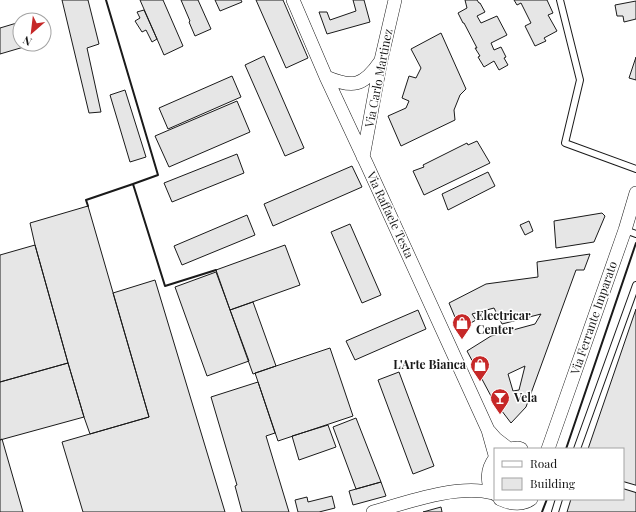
<svg xmlns="http://www.w3.org/2000/svg" width="636" height="512" viewBox="0 0 636 512" font-family="'Playfair Display',serif">
	<style>
		.building { fill: #e6e6e6; stroke: #1a1a1a; fill-rule: evenodd }
		.lines { fill: none; stroke-linecap: round; stroke-linejoin: round }
		.service-casing { stroke: #1a1a1a; stroke-width: 8 }
		.minor-casing { stroke: #1a1a1a; stroke-width: 14 }
		.service { stroke: #fff; stroke-width: 6 }
		.minor { stroke: #fff; stroke-width: 13 }
		.wall { stroke: #1a1a1a; stroke-width: 2 }
		.labels { text-anchor: middle; stroke-width: 3; stroke-linejoin: round; paint-order: stroke }
		.street-label { font-size: 12px; fill: #1a1a1a; stroke: #fff }
		.poi-label { font-size: 12px; font-weight: bold; fill: #1a1a1a; stroke: #fff; text-anchor: start }
	</style>
	<rect width="100%" height="100%" fill="#fff"/>
	<path class="building" d="M62 0H88L99 44 87 48 101 112 89 113Z
		M140 0H163L183 46 164 55Z
		M181 0H198L211 29 195 36 189 22 190 21Z
		M215 0H241L242 2 220 11Z
		M256 0H283L308 58 286 68Z
		M353 0H364L370 22 327 34 319 12H327L330 20 356 11Z
		M465 0H477L479 3H480L485 12 477 16 481 23 497 16 507 35 491 43 494 50 501 47 506 57 504 58 508 65 499 70 494 61 484 67 478 57 480 56 475 48H477L464 23H463L458 13 467 8Z
		M514 0H547L553 13 548 15 557 31 544 38 546 41 535 46 525 26 531 23 521 3 517 5Z
		M636 1V19L624 22 623 16H617L615 5Z
		M144 10 157 39 152 42 146 30 142 32 135 21 140 18 137 12Z
		M20 22V44H34L0 54V28Z
		M441 33 466 89 460 95 454 110 455 120 401 146 388 116 406 108 409 101 402 98 409 76 416 78 421 68 411 49Z
		M264 56 304 148 285 156 245 65Z
		M636 57V80L629 78Z
		M232 76 241 97 168 129 159 108Z
		M125 90 146 157 130 162 110 95Z
		M237 101 250 132 169 167 155 136Z
		M477 141 490 163 424 195 413 171 424 167 423 165 467 143 468 145Z
		M237 154 244 173 172 202 164 183Z
		M352 166 362 187 273 226 264 204Z
		M488 172 495 186 448 210 442 194Z
		M88 206 149 417 90 434 84 417 68 363 35 245 30 223Z
		M602 213 605 216 594 242 556 248 554 221Z
		M247 215 255 235 182 265 174 246Z
		M529 221 533 231 525 235 520 225Z
		M350 224 381 295 362 303 331 232Z
		M35 245 68 363 0 382V255Z
		M285 245 300 285 230 310 216 270Z
		M590 254 584 270H576L526 407 511 423 492 398 467 351 491 336 535 324 541 314 502 324 494 308 472 314 476 320 460 329 449 303 486 284 538 277 537 262ZM525 366 519 390 513 391 508 374Z
		M216 272 249 361 207 376 175 287Z
		M155 280 225 512H83L62 442 149 417 113 293Z
		M253 302 276 366 253 374 230 310Z
		M636 309V512H567L571 499H623V449H588Z
		M418 310 426 329 355 360 346 341Z
		M330 348 353 416 278 441 255 373Z
		M68 363 84 417 0 440V382Z
		M399 372 434 466 413 474 378 380Z
		M258 382 275 433 266 436 289 512H242L235 486 237 485 211 397Z
		M356 418 381 482 356 489 333 427Z
		M328 425 336 447 299 460 292 436Z
		M2 439 23 512H0V440Z
		M381 482 386 496 353 505 349 491Z
		M332 496 335 508 319 512H298L295 500 307 497 308 502Z
		M441 507 442 512H423Z"/>
	<g class="lines">
		<g class="service-casing">
			<path id="service" d="M560 0 580 80 565 143 636 169
				M625 230 636 234
				M577 449 636 285
				M623 485 636 489
				M555 512 559 499"/>
		</g>
		<g class="minor-casing">
			<path id="minor" d="M293 0 326 77 368 167 488 430 495 455
				M326 77C352 88 363 87 380 62
				M363 157 381 60 395 0
				M489 431 496 439 509 449
				M509 449 518 448 521 449
				M548 449 625 230 636 193
				M495 458C487 469 485 483 495 494
				M500 499C511 504 521 506 531 499
				M373 512C408 502 457 484 493 493"/>
		</g>
		<use href="#service" class="service"/>
		<use href="#minor" class="minor"/>
		<path class="wall" d="M106 0 158 175 133 184 165 286 216 270
			M88 206 86 200 133 184
			M566 449 636 243
			M542 512 547 499"/>
	</g>
	<defs>
		<g id="shop-pin" transform="scale(1)"><path d="M0 17L-7.5 6A9.5 9.5 0 1 1 7.5 6Z" fill="#c62828" stroke="#fff"/><path d="M-5-2.5h2.3a2.7 3.5 0 0 1 5.4 0H5L5.5 6h-11ZM-1.5-2.5h3a1.5 2.3 0 0 0-3 0Z" fill="#fff"/></g>
		<g id="bar-pin" transform="scale(1)"><path d="M0 17L-7.5 6A9.5 9.5 0 1 1 7.5 6Z" fill="#c62828" stroke="#fff"/><path d="M-6-5H6L.8 .8V4.5H3.5V6h-7V4.5H-.8V.8Z" fill="#fff"/></g>
	</defs>
	<g fill-rule="evenodd">
		<use href="#shop-pin" x="462" y="323"/>
		<use href="#shop-pin" x="480" y="365"/>
		<use href="#bar-pin" x="500" y="398"/>
	</g>
	<g class="labels">
		<g class="street-label">
			<text transform="translate(379 78) rotate(-79)" y="4">Via Carlo Martinez</text>
			<text transform="translate(390 215) rotate(65)" y="4">Via Raffaele Testa</text>
			<text transform="translate(594 318) rotate(-71)" y="4">Via Ferrante Imparato</text>
		</g>
		<g class="poi-label">
			<text x="476" y="320">Electricar<tspan x="476" dy="14">Center</tspan></text>
			<text x="466" y="369" text-anchor="end">L'Arte Bianca</text>
			<text x="514" y="402">Vela</text>
		</g>
	</g>
	<rect x="494" y="448" width="130" height="52" fill="#ffffff" stroke="#a3a3a3"/>
	<rect x="502" y="461" width="20" height="6" fill="#ffffff" stroke="#a3a3a3"/>
	<text x="530" y="468" font-size="12" fill="#1a1a1a">Road</text>
	<rect x="502" y="478" width="20" height="12" fill="#e6e6e6" stroke="#a3a3a3"/>
	<text x="530" y="488" font-size="12" fill="#1a1a1a">Building</text>
	<g transform="translate(32 32) rotate(208)"><circle r="19" fill="#ffffff" stroke="#a3a3a3"/>
	<path d="M0-3L7 15L0 10L-7 15Z" fill="#c62828"/>
	<text y="-6" font-size="11" font-weight="bold" text-anchor="middle" fill="#1a1a1a">N</text>
	</g>
</svg>
